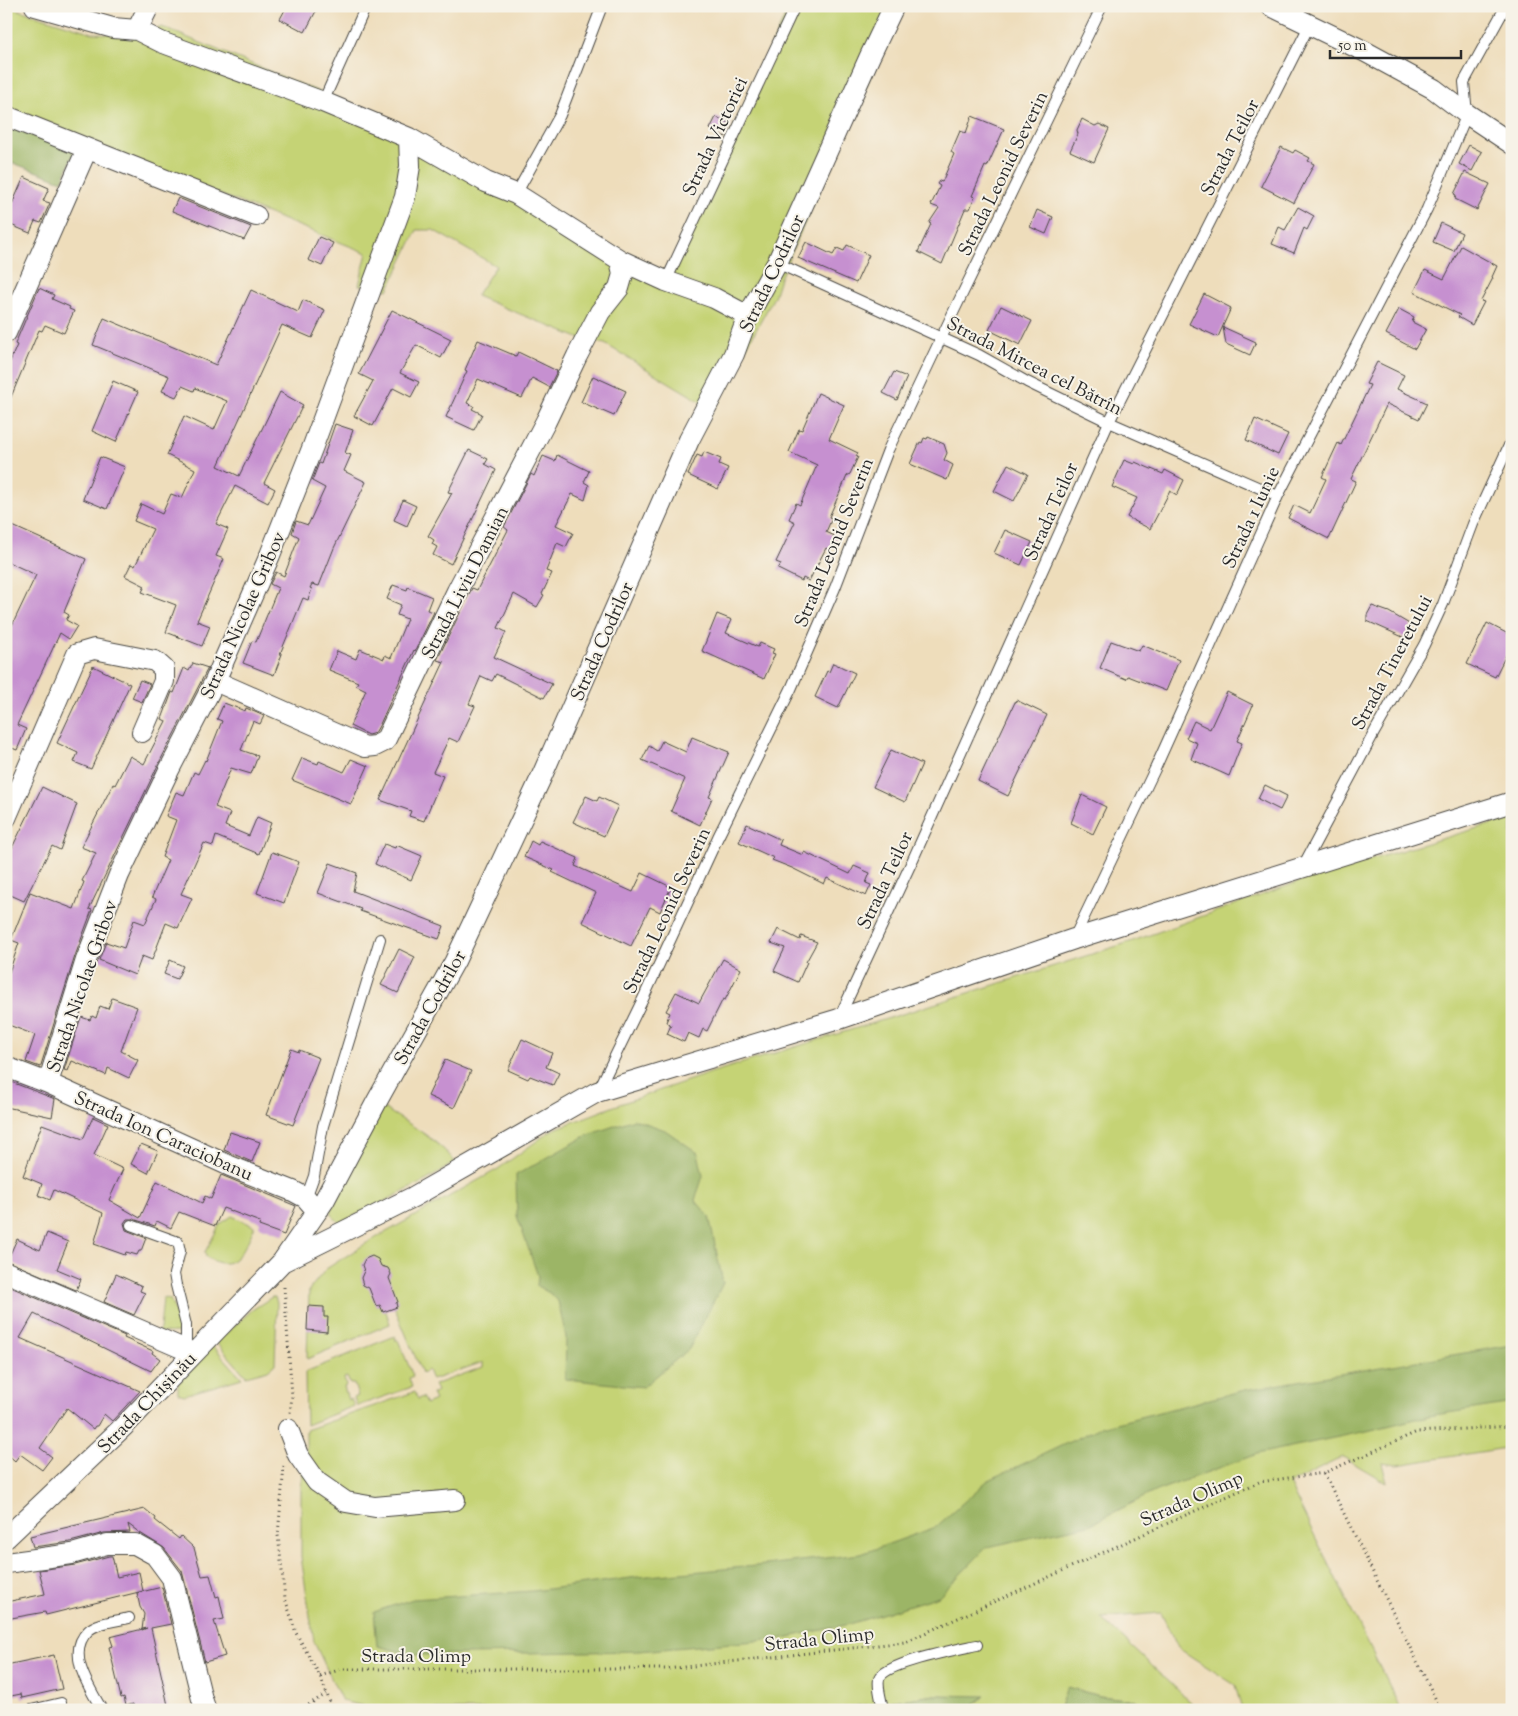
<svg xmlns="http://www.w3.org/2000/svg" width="1518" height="1716" viewBox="0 0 1518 1716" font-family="'Sorts Mill Goudy',serif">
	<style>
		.green { fill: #c5d374; stroke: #787f50 }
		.forest { fill: #9cb566; stroke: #647048 }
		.building { fill: #c690d0 }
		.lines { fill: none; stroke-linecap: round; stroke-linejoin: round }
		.lane-casing { stroke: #484641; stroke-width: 12 }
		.street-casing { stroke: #484641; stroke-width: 22 }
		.path { stroke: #484641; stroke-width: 3; stroke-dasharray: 1 4; stroke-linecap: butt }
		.lane { stroke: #fff; stroke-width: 10 }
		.street { stroke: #fff; stroke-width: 20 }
		.labels { text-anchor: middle; stroke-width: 4; stroke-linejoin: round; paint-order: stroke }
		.street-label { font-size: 19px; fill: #2b2b2b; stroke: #f7f3e8 }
	</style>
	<rect width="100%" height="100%" fill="#f7f3e8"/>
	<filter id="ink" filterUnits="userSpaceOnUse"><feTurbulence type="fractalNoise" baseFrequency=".02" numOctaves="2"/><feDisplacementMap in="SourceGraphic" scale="10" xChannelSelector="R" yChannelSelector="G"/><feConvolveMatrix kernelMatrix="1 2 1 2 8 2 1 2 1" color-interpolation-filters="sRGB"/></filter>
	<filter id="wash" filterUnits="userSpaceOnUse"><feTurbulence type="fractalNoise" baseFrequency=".0096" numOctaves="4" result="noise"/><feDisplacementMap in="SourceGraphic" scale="20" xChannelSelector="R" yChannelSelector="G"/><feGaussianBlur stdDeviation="1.12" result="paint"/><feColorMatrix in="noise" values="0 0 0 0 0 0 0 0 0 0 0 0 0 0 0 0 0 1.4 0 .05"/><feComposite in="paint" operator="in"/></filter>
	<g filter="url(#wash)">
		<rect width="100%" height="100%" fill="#edb"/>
		<path class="green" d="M6 6 93 33 136 35 162 27 402 126 667 286 789 6H902L780 278 774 297 713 409 605 344 581 339 476 296 496 266 433 230H417L388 290 359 285 367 253 6 109Z
			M1512 818V1447L1397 1465 1382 1463 1387 1483 1343 1457 1289 1484 1401 1710H1242L1235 1685 1178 1648 1161 1613 1101 1618 1197 1708 1202 1710H1144L1136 1700 1099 1696 1067 1687 1059 1710H966L984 1697 935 1695 831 1710H365L363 1706 342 1701 314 1642 301 1557V1485L306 1453V1430L414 1392 418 1399 422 1397 426 1404 435 1400 432 1394 437 1391 434 1385 483 1367V1362L432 1380 428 1370 422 1373 391 1299 383 1302 390 1324 307 1359 309 1290 326 1269 365 1244 498 1169 552 1130 620 1104 713 1072 880 1021 1130 942 1315 876Z
			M383 1108C405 1121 441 1142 455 1162L427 1180 340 1223 332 1216 331 1209Z
			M232 1216 254 1226V1228C249 1239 239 1263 225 1263 219 1264 212 1260 206 1257L205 1252 220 1224Z
			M272 1297H275L277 1303 275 1364 268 1370 246 1376 216 1342 252 1310Z
			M163 1298 170 1299 181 1326 180 1332 158 1333 160 1329Z
			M395 1336 396 1341 398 1340 413 1376 409 1378 412 1387 357 1406 354 1398 358 1396 354 1384H350L347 1377 344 1378 346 1386 344 1387 348 1400 351 1399 354 1406 306 1425 305 1372Z
			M213 1346 242 1378 184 1395 178 1393V1383Z"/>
		<path class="forest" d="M6 121 75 151 62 181 13 163 6 179Z
			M634 1119 665 1130 698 1153 703 1176 695 1200 709 1216 723 1283 689 1349 643 1387 565 1379 566 1337 558 1301 551 1294 537 1286 538 1276 517 1216 516 1175 586 1136Z
			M1512 1345V1405L1506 1404 1428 1416 1367 1431 1257 1454 1156 1491 1089 1525 987 1547 939 1596 850 1624 779 1639 639 1651 414 1655 377 1646 374 1612 413 1599 533 1591 638 1577 766 1565 861 1554 936 1527 987 1481 1101 1427 1245 1390Z
			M1067 1687 1099 1696 1136 1700 1144 1710H1059Z
			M935 1695 985 1696 966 1710H831Z"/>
		<g id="blocks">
			<path class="building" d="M287 6H307L316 11 305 32 280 19Z
				M972 116 1004 129 987 167 985 166 972 196 975 197 970 209H965L942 264 918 252 931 224 929 223 939 208 931 205 940 186 937 184 939 181 942 182 954 154 951 152 960 131 966 133Z
				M716 117 731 124 725 137 710 129Z
				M1082 119 1095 126 1099 124 1109 129 1094 162 1070 151 1078 134 1077 130Z
				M1469 145 1482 152 1472 171 1459 164Z
				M1281 147 1293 153 1295 150 1310 158 1308 161 1314 164 1294 203 1261 186Z
				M1465 172 1490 184 1477 210 1455 199 1456 195 1454 194Z
				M24 177 49 188 43 201 50 203 41 223 35 221 30 233 6 223V218Z
				M178 198 251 227 244 240 172 211Z
				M1298 207 1314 216 1307 230 1304 228 1294 253 1272 244 1279 227 1285 230Z
				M1037 210 1053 217 1046 234 1030 227Z
				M1441 223 1462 233 1454 251 1433 242Z
				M319 237 333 243 322 266 308 260Z
				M806 242 833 255 837 248 844 251 847 245 869 255 856 283 798 258Z
				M1461 246 1497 266 1492 277 1493 278 1481 301 1484 302 1472 325 1458 317 1460 315 1414 292 1425 270 1444 279Z
				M39 288 54 295 52 299 70 307 69 309 74 311 64 333 45 325 42 331 39 330 6 409V371L17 345 15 344Z
				M251 290 298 312 303 300 325 310 312 338 282 325 218 466 239 476 280 392 303 405 264 483 275 489 268 503 235 486 216 524 228 529 216 556 224 559 197 621 210 626 202 646 166 632 176 605 142 592 145 586 125 576 131 564 135 566 153 529 134 521 141 504 162 514 171 494 182 498 195 469 167 455 184 416 214 430 227 401 195 388 194 391 182 386 176 397 162 391 169 376 93 345 104 318 216 365Z
				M1204 294 1231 308 1218 337 1189 324Z
				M1001 306 1032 321 1020 345 989 330Z
				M1399 309 1414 317 1412 322 1426 329 1415 349 1386 334Z
				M392 310 451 339 441 358 416 345 400 373 419 382 411 397 393 388 373 426 354 416 373 381 359 374Z
				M1223 327 1256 342 1250 355 1226 344Z
				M478 340 516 356 518 352 557 371 549 387 532 378 522 398 478 379 467 403 474 406 472 409 482 414 474 430 446 417 467 371 465 370Z
				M1377 362 1404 375 1397 389 1427 403 1419 419 1387 404 1351 479 1356 481 1329 539 1288 518 1294 505 1310 513 1326 479 1322 477 1338 443 1341 445 1370 385 1366 384Z
				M894 372 907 377 897 400 883 393Z
				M593 376 626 391 614 416 581 402Z
				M113 381 138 392 116 442 92 431Z
				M818 393 844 405 829 439 858 453 856 456 858 457 850 474 847 476 829 517 832 518 826 532 837 537 830 550 826 548 809 581 803 578 802 581 778 569 781 564 776 562 795 522 789 519 796 503 800 505 817 465 789 452 799 429 802 430Z
				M1255 419 1288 434 1278 455 1246 440Z
				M335 424 353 430 345 453 351 455 344 471 366 482 334 548 319 586 312 584 310 588 312 589 308 600 303 598 280 654H282L274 675 243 663 252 641 256 642 278 588 270 584 276 572 284 576 299 537 292 533 296 521 308 525 325 488 312 481 319 463 321 464Z
				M928 437 944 444 947 453 944 460 953 465 947 480 910 464 920 442 922 443 924 438 927 439Z
				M469 450 488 459 485 464 496 470 451 564 433 555 437 547 432 544 434 540 428 536 452 493 448 492Z
				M704 452 721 459 719 464 728 468 718 489 688 475 697 455 702 457Z
				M557 455 589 471 584 482 589 485 585 500 572 494 556 525 573 533 566 547 557 543 546 571 552 573 542 594 544 595 537 607 514 594 498 628 506 632 494 657 552 684 544 698 496 674 492 681 481 676 469 704 475 706 458 742 449 738 433 772 443 776 424 821 409 816 411 811 380 800 444 662 437 660 472 588 477 590 508 530 504 527 531 474 534 476 543 456 555 461Z
				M100 457 125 467 107 509 83 499Z
				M1124 460 1134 464 1135 462 1163 474 1165 470 1184 480 1177 495 1170 491 1150 529 1127 517 1137 498 1112 487Z
				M1008 464 1028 474 1014 501 994 491Z
				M403 500 416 506 407 526 394 520Z
				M6 523 86 559 64 612 69 615 66 620 77 626 69 639 60 633 17 725 26 729 17 750 7 746 6 748V638L36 575 6 561Z
				M1005 530 1032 542 1021 565 994 553Z
				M393 585 407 590 408 587 432 597 427 610 434 612 415 651 414 650 380 724 375 733 368 735 350 726 366 690 356 685 358 682 329 670 337 651 356 659 360 649 384 659 385 655 391 658 407 619 397 615 401 605 387 599Z
				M1372 606 1389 612 1411 625 1405 638 1367 621V615Z
				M717 614 732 620 726 633 758 647 760 643 774 649 772 653 775 654 764 679 702 651Z
				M1487 623 1512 636V643L1495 677 1467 664Z
				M1111 641 1139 651 1142 645 1179 660 1166 691 1128 676 1126 679 1100 668Z
				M193 663 208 668 158 765 89 909 92 910 75 956 41 1065 40 1067 26 1062 35 1035 6 1024V981L19 943 11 940 30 892 74 909 84 882 82 881 96 853 81 847 113 784 115 785 130 756 144 764 166 721 162 719 172 692 174 693 184 668 189 671Z
				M833 663 855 673 838 708 815 697 827 671 829 672Z
				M93 666 130 684 91 769 74 762 78 753 57 743Z
				M140 680 150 684 142 702 132 698Z
				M1227 692 1253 705 1237 741 1242 743 1229 776 1191 759 1197 743 1186 738 1194 721 1210 729Z
				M1016 700 1047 715 1008 796 978 781Z
				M224 703 245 711 246 708 264 716 260 724 253 721 241 750 258 756 251 774 231 768 215 807 230 813 225 826 249 836 257 817 271 823 259 854 216 836 213 846 204 843 181 894 192 898 178 928 166 923 152 960 142 956 135 975 99 960 106 942 124 948 134 920 145 924 156 899 152 897 168 860 162 857 176 820 166 816 176 792 184 795 194 772 198 774 205 760 206 761 222 721 217 719Z
				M692 737 729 752 709 797 712 798 700 825 671 811 685 779 642 760 649 746 657 751 662 741 686 752Z
				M891 750 922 764 905 802 873 787Z
				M302 758 318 764 319 761 344 772 351 759 368 766 351 804 292 780Z
				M1265 785 1287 796 1280 810 1258 799Z
				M42 787 77 804 60 850 52 846 24 901 6 893V860Z
				M1082 795 1106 807 1093 834 1071 823Z
				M586 796 597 801 599 797 618 806 604 836 573 822Z
				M747 824 781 840 779 845 803 855 804 852 850 874 854 866 870 873 866 883 871 885 866 896 827 878 824 884 792 868 772 860 774 858 739 842Z
				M531 841 538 845 540 841 578 858 575 866 633 892 642 873 671 887 660 912 650 907 631 946 582 922 596 893 552 872 554 870 524 857Z
				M384 844 395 848 396 845 422 856 411 880 375 864Z
				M272 852 299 862 284 903 257 893Z
				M330 863 357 873 353 891 444 926 439 939 360 911 361 909 318 893Z
				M778 929 800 940 801 936 817 942 806 962H807L798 982 774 971 785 948 771 943Z
				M399 949 415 957 398 993 381 985Z
				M723 959 741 969 725 1000 723 999 707 1031 703 1029 699 1038 688 1033 684 1042 667 1034 671 1025 666 1022 670 1013 666 1011 676 992 699 1003Z
				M170 960 183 966 177 979 164 974Z
				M112 998 137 1007 121 1051 138 1060 129 1078 108 1068 106 1075 72 1061 68 1071 64 1070 81 1017 90 1020 92 1016 96 1018 100 1006 108 1009Z
				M522 1039 552 1053 546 1067 559 1073 553 1085 530 1076 528 1079 508 1070Z
				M291 1049 299 1052V1050L319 1058 293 1125 266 1115Z
				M445 1060 471 1071 454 1108 428 1096Z
				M6 1080 55 1099 52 1117 6 1107Z
				M93 1117 108 1124 94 1155 123 1169 109 1200 140 1218 157 1181 202 1203 205 1196 211 1199 221 1175 296 1206 284 1235 259 1226 260 1222 223 1208 215 1226 179 1212 171 1228 157 1221 155 1226 133 1219H127L124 1223 126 1230 146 1238 141 1251H139L137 1255 126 1252 125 1255 94 1244 103 1213 54 1190 50 1200 38 1195 42 1184 23 1176 42 1124 83 1139Z
				M230 1132 260 1142 252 1162 224 1150Z
				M141 1144 158 1151 148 1173 131 1164Z
				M47 1233 68 1242 57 1269 81 1279 76 1290 7 1261 17 1239 40 1250Z
				M372 1256 378 1259 381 1266 388 1268 391 1274 389 1278 398 1302 396 1303 397 1307 383 1312 380 1305 376 1306 369 1288 363 1285 361 1278 364 1271 362 1265 365 1259Z
				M116 1274 142 1286 140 1291 145 1293 134 1315 104 1302Z
				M6 1285 125 1336 124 1338 153 1351 152 1353 160 1359 151 1371 34 1314 20 1338 140 1391 112 1421 104 1414 97 1426H95L93 1429 67 1408 40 1448 52 1457 42 1470 20 1454 15 1461 6 1453Z
				M308 1306 324 1307V1317H328L327 1332 307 1330Z
				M145 1509 156 1518 155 1520 179 1539 181 1536 194 1548 202 1576 210 1575 216 1597 219 1596 224 1619 214 1621 225 1656 205 1662 182 1571 164 1548 140 1533 128 1524 130 1532 104 1533 70 1542 33 1547 30 1536Z
				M109 1556H112L117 1577 139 1572 143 1591 46 1615 45 1612 6 1619V1602L45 1594 39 1570 75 1565Z
				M162 1587 171 1624 151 1628 169 1710H134L133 1704 126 1706 124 1697 121 1698 109 1647 113 1646 110 1637 147 1628 142 1630 144 1614 140 1607 137 1593Z
				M54 1655 62 1689 22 1698 21 1694 6 1697V1665Z"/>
		</g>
	</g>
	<g filter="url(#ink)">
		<use href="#blocks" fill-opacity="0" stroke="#484641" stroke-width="1"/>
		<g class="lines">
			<g class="lane-casing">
				<path id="lane" d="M323 102 366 6
					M516 194 560 115 602 6
					M777 263 979 355 1027 382 1109 422 1278 496
					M666 281 795 6
					M1303 866 1375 731 1424 645 1443 604 1473 524 1512 439
					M1074 938 1155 769 1278 496 1427 209 1467 114 1464 82 1506 6
					M839 1018 914 857 1109 422 1309 26
					M598 1091 643 999 718 837 791 689 835 588 888 450 953 313 1102 6
					M306 1198 314 1176 323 1126 380 939
					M131 1225 178 1242 180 1251 174 1274 176 1285 186 1325V1349
					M31 1710 61 1703
					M102 1710C90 1688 65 1653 88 1631 97 1622 117 1621 129 1618
					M883 1710C882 1701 877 1688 879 1679 884 1663 959 1649 977 1645"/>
			</g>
			<g class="street-casing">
				<path id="street" d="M35 6 113 28 137 30 161 42 323 102 409 138 486 182 516 194 620 260 666 281 714 298 748 316
					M1271 6 1364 51 1434 89 1467 114 1512 144
					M137 30 149 6
					M6 116 256 216
					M6 333 87 149
					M215 681 365 747 375 746 385 741 457 591 546 421 577 356 600 312 619 288 623 274 620 260
					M6 818 77 654 94 649 155 661 164 669V681L142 732
					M6 1067 48 1083 230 1166 293 1191 306 1198 312 1205 319 1209
					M48 1083 86 960 119 875 169 770 215 681 270 555 313 446 405 197 410 166 409 138
					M284 1261 413 1197 597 1092 839 1019 1074 939 1512 802
					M6 1272 193 1353
					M288 1429 298 1455 317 1482 346 1502 375 1507 455 1500
					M6 1538 123 1427 282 1262 324 1201 377 1101 455 961 540 780 689 440 734 354 748 316 777 263 870 56 894 6
					M6 1563 72 1554 107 1544H135L155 1555 172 1578 202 1699 206 1710"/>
			</g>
			<path class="path" d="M284 1287 292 1396 290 1413
				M284 1466 278 1535 285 1598 296 1633 320 1676 333 1710
				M1324 1473 1441 1710
				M320 1676 342 1669H667L905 1642 1259 1482 1324 1473 1417 1432 1512 1426
				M300 1710 326 1694"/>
			<use href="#lane" class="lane"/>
			<use href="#street" class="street"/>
		</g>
	</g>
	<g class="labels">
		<g class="street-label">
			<text transform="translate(714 136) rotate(-65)" y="7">Strada Victoriei</text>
			<text transform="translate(1229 147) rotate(-63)" y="7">Strada Teilor</text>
			<text transform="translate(1002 173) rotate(-64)" y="7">Strada Leonid Severin</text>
			<text transform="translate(771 273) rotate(-65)" y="7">Strada Codrilor</text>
			<text transform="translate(1035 365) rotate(27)" y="7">Strada Mircea cel Bătrîn</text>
			<text transform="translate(1050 511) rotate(-66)" y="7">Strada Teilor</text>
			<text transform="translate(1250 517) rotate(-65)" y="7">Strada 1 Iunie</text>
			<text transform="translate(833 542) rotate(-68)" y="7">Strada Leonid Severin</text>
			<text transform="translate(464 582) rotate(-63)" y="7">Strada Liviu Damian</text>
			<text transform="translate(242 615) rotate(-66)" y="7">Strada Nicolae Gribov</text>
			<text transform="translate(601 641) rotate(-66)" y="7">Strada Codrilor</text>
			<text transform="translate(1391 662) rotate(-62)" y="7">Strada Tineretului</text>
			<text transform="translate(884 880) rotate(-65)" y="7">Strada Teilor</text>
			<text transform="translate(666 910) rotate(-65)" y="7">Strada Leonid Severin</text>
			<text transform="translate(81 986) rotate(-71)" y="7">Strada Nicolae Gribov</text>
			<text transform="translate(429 1007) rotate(-61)" y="7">Strada Codrilor</text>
			<text transform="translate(164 1135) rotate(24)" y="7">Strada Ion Caraciobanu</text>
			<text transform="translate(146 1402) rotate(-46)" y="7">Strada Chișinău</text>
			<text transform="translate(1191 1498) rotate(-24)" y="7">Strada Olimp</text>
			<text transform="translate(819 1638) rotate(-6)" y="7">Strada Olimp</text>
			<text x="416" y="1662">Strada Olimp</text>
		</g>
	</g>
	<rect width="1518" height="1716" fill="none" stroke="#f7f3e8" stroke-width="25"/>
	<path d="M1330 50v8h131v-8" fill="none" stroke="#2b2b2b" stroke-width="2.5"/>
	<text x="1338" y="50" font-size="15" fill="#2b2b2b" stroke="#f7f3e8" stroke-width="4" paint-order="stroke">50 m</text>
</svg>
